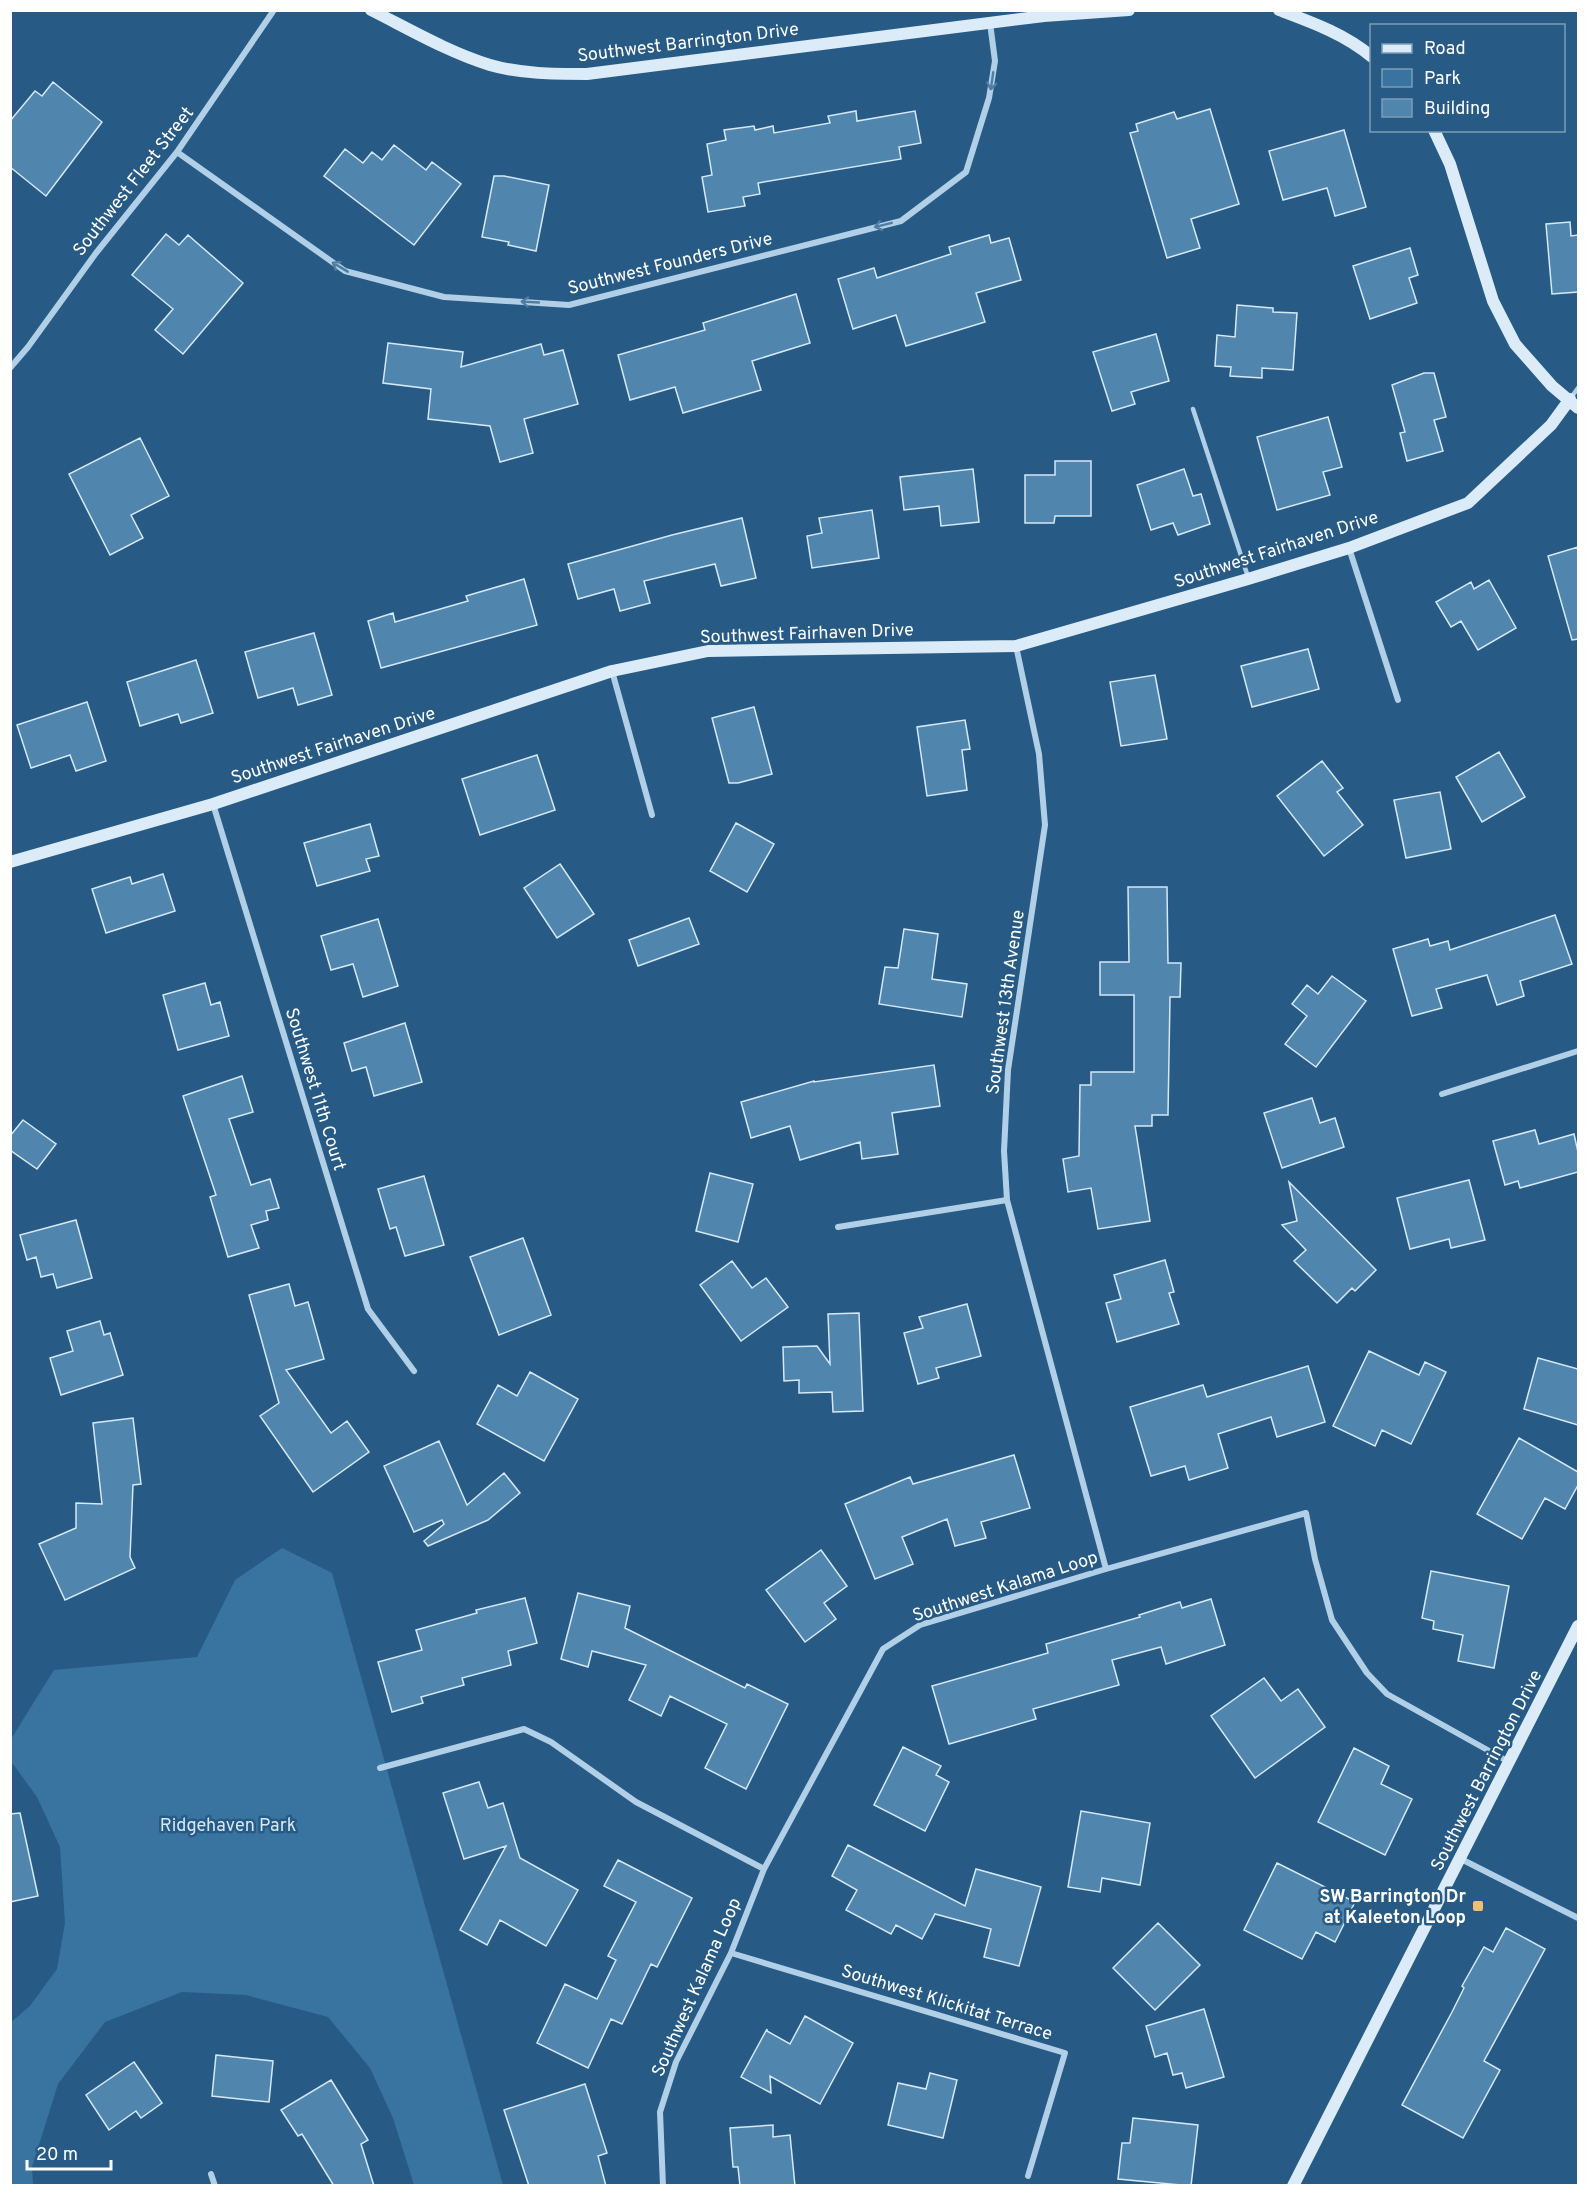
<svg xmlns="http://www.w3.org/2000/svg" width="1589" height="2196" viewBox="0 0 1589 2196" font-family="Overpass,sans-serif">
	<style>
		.green { fill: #3974a0 }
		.building { fill: #5085ad; stroke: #d5e8f6; stroke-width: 1.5 }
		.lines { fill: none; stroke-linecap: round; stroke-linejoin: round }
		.lane { stroke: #b1d0e8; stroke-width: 4.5 }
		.street { stroke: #b1d0e8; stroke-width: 6 }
		.secondary { stroke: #dbebf7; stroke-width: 12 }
		.oneway { stroke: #507ea3 }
		.poi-dot { fill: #f0bf77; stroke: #275b85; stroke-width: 2 }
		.labels { text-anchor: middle; stroke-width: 5; stroke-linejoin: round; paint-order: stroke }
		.street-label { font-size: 18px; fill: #fff; stroke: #275b85 }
		.park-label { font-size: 18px; fill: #d5e8f6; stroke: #275b85 }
		.poi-label { font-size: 18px; font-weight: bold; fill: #fff; stroke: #275b85; text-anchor: end }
	</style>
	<rect width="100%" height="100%" fill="#275b85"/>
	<path class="green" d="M282 1548 332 1573 503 2185H414L393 2118 370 2068 328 2017 246 1995 182 1992 105 2022 58 2084 32 2167 33 2185H11L10 2023 30 2006 57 1969 65 1923 60 1847 37 1797 10 1760 11 1739 54 1670 197 1657 235 1580Z"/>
	<path class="building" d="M53 82 102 122 46 196 10 167V121L35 91 42 96Z
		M1210 109 1239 204 1191 219 1200 248 1167 258 1130 133 1138 131 1136 124 1174 112 1177 119Z
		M856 111 857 121 915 111 921 143 899 147 901 159 758 183 760 194 743 197 745 206 708 212 702 177 712 175 707 144 726 140 724 130 754 126 755 130 773 126 774 133 830 123 828 116Z
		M1344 130 1366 207 1335 216 1327 188 1283 200 1269 151Z
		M394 145 426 170 432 162 461 184 414 245 324 176 345 149 363 163 372 152 382 160Z
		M494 176H504L549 185 536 251 508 245 509 242 482 237Z
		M1570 222 1571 236 1578 235V292L1552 294 1546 224Z
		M166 234 179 245 188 235 243 283 183 354 155 330 173 309 132 275Z
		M989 235 991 243 1009 238 1021 280 976 293 985 322 906 346 896 315 853 329 838 279 874 268 877 278 951 254 949 247Z
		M1410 248 1418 275 1409 278 1417 303 1370 319 1353 266Z
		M796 294 810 343 752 361 761 390 683 413 675 387 630 400 618 355 705 330 703 323Z
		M1237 305 1273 308V312L1297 313 1293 370 1262 368V378L1230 376 1231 367 1215 366 1217 335 1235 337Z
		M1156 334 1169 381 1131 392 1135 404 1112 411 1093 352Z
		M388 343 463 352 461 367 541 344 544 355 563 350 578 404 524 419 533 453 500 462 490 426 428 419 431 389 383 383Z
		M1424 373H1434L1446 417 1434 420 1443 451 1407 461 1400 433 1405 432 1392 385Z
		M1328 417 1342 467 1323 472 1330 495 1277 510 1257 437Z
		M140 438 169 496 131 515 143 538 110 555 69 474Z
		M1055 461H1091V516H1055L1054 523H1025V475H1055Z
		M973 469 979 522 941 526 939 506 904 510 900 477Z
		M1184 469 1193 496 1201 494 1210 524 1178 535 1173 523 1151 530 1137 485Z
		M872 510 879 558 812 568 807 536 822 533 819 518Z
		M742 518 756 578 721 586 715 564 644 581 650 603 620 611 614 589 578 599 568 564 672 535Z
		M1578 547V639L1572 640 1548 556Z
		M524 579 537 625 381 668 368 621 393 613 395 622 468 601 466 596Z
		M1489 580 1516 628 1478 650 1461 621 1451 627 1436 602 1471 582 1474 589Z
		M314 633 332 695 298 705 293 688 258 698 245 652Z
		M1308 649 1319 689 1252 707 1241 666Z
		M196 660 213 713 181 723 178 714 140 726 127 682Z
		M1155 675 1167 739 1121 746 1110 682Z
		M87 702 106 761 76 771 70 755 31 768 17 725Z
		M754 707 772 774 738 783H729L712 718Z
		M965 720 970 749 962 750 967 790 927 796 917 727Z
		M1499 752 1525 797 1482 822 1456 777Z
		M537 755 555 810 480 835 462 779Z
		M1322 761 1343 788 1337 792 1363 825 1324 856 1277 796Z
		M1440 792 1451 849 1406 858 1394 800Z
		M736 823 774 844 747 892 710 871Z
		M370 824 379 856 366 859 370 871 317 886 304 843Z
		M560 864 594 914 557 938 524 888Z
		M163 874 175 911 106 933 92 889 130 877 132 884Z
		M1128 887H1167L1168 963H1181L1180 997H1170L1168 1115H1152V1126H1135L1150 1221 1098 1229 1091 1188 1068 1192 1063 1159 1079 1156 1080 1085H1091V1072H1134V995H1100V962H1129Z
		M1555 915 1572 964 1520 981 1524 996 1497 1005 1487 975 1436 989 1442 1008 1412 1016 1393 949 1428 939 1430 946 1448 941 1450 950Z
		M689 918 699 944 638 966 629 940Z
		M378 919 398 986 363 997 353 964 331 970 321 936Z
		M904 929 938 934 932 979 967 984 962 1017 879 1004 885 967 898 968Z
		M1332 976 1366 1001 1316 1067 1285 1044 1307 1016 1292 1004 1307 985 1318 994Z
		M205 983 211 1005 220 1002 229 1036 178 1050 163 995Z
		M405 1023 422 1082 374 1096 366 1067 352 1071 344 1043Z
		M934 1065 940 1106 892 1113 898 1154 862 1159 860 1142 800 1160 790 1126 751 1138 741 1102 814 1081V1082Z
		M242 1076 253 1112 229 1119 251 1185 270 1179 279 1208 266 1211 268 1220 251 1225 259 1248 228 1257 210 1197 216 1195 183 1096Z
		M1312 1098 1320 1123 1335 1118 1344 1147 1282 1168 1264 1113Z
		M23 1120 56 1144 37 1169 10 1150V1136Z
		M1535 1130 1539 1144 1574 1134 1578 1152V1172L1520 1188 1518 1181 1505 1185 1493 1141Z
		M710 1173 753 1184 738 1242 696 1231Z
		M424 1176 444 1245 405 1256 396 1227 390 1229 378 1189Z
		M1469 1180 1485 1240 1451 1248 1449 1239 1410 1249 1397 1198Z
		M1289 1182 1376 1270 1355 1291 1352 1288 1337 1303 1294 1261 1306 1250 1282 1225 1297 1221Z
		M76 1220 92 1278 57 1288 53 1274 41 1277 36 1257 27 1260 20 1235Z
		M523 1238 551 1315 499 1335 470 1257Z
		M1165 1260 1174 1292 1169 1293 1179 1324 1117 1342 1106 1303 1121 1299 1114 1275Z
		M732 1261 752 1288 766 1278 788 1307 741 1341 700 1285Z
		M289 1284 295 1306 308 1302 324 1359 286 1370 331 1433 347 1421 369 1452 313 1492 260 1416 279 1403 249 1295Z
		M967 1304 981 1356 936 1368 939 1378 918 1384 904 1333 923 1328 919 1317Z
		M859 1313 863 1411 833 1412 832 1392 799 1393V1380L784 1381 783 1347 817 1346 830 1364 828 1314Z
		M100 1321 104 1335 110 1333 123 1375 61 1395 50 1358 73 1351 67 1331Z
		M1369 1351 1419 1375 1425 1362 1446 1372 1411 1444 1382 1430 1375 1446 1333 1426Z
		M1538 1358 1578 1369V1425L1524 1409Z
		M1308 1366 1325 1422 1277 1437 1271 1417 1218 1434 1228 1468 1189 1480 1185 1466 1151 1476 1130 1407 1203 1385 1207 1397Z
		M530 1372 578 1399 544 1461 477 1424 498 1385 517 1396Z
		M133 1418 141 1484 133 1485 130 1557 135 1568 65 1600 39 1544 76 1528V1503L102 1504 93 1423Z
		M1519 1438 1578 1472V1485L1565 1509 1545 1498 1522 1539 1477 1514Z
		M439 1441 467 1505 504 1473 520 1493 488 1520 428 1546 424 1541 444 1524 442 1520 414 1532 384 1466Z
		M1014 1455 1030 1508 981 1522 986 1538 955 1546 947 1519 902 1537 913 1564 875 1579 845 1504 910 1477 913 1484Z
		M821 1550 847 1586 824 1603 836 1619 805 1642 766 1590Z
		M1431 1571 1509 1586 1494 1668 1458 1661 1463 1635 1433 1629 1434 1621 1422 1618Z
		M578 1593 630 1606 625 1628 745 1688 747 1684 788 1704 746 1789 705 1768 727 1724 670 1696 661 1716 629 1700 646 1665 592 1651 588 1667 561 1659Z
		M525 1598 537 1643 508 1651 511 1665 462 1678 464 1685 421 1697 423 1703 392 1712 378 1662 422 1650 416 1630 477 1613 476 1610Z
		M1211 1599 1225 1645 1166 1664 1161 1647 1112 1660 1119 1685 1033 1709 1036 1719 949 1744 932 1686 1048 1653 1046 1644 1140 1617 1139 1615 1180 1602 1182 1608Z
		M1264 1678 1281 1701 1298 1689 1325 1727 1255 1778 1211 1716Z
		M903 1747 941 1766 936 1775 949 1782 925 1831 874 1805Z
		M1354 1748 1389 1766 1381 1784 1412 1799 1385 1855 1318 1822Z
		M479 1782 488 1808 503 1803 520 1858 578 1890 546 1946 500 1920 487 1945 460 1930 506 1846 464 1859 443 1793Z
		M1081 1811 1150 1823 1140 1885 1102 1878 1100 1892 1068 1887Z
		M20 1813 38 1896 10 1902V1814Z
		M848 1845 965 1906 976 1869 1041 1887 1019 1966 984 1957 991 1929 935 1914 922 1939 896 1925 891 1934 846 1910 857 1890 832 1876Z
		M618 1860 692 1898 657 1967 651 1964 622 2024 611 2019 588 2068 537 2043 565 1984 597 1999 616 1960 608 1956 636 1902 604 1886Z
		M1277 1863 1355 1902 1335 1942 1316 1932 1302 1959 1244 1930Z
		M1158 1923 1200 1965 1155 2010 1113 1968Z
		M1506 1928 1545 1949 1484 2061 1500 2070 1463 2138 1402 2105 1452 2012 1464 1988 1462 1986 1484 1947 1493 1952Z
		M1204 2009 1224 2077 1186 2088 1182 2073 1173 2075 1167 2053 1155 2057 1146 2026Z
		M805 2016 853 2043 820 2104 770 2076 771 2093 741 2077 767 2029V2031L790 2044Z
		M216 2055 273 2061 269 2102 212 2096Z
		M134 2062 162 2103 141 2118 136 2111 109 2130 86 2095Z
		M930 2073 957 2080 943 2138 888 2125 898 2083 926 2089Z
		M331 2080 368 2140 361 2144 374 2186H334L302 2134 298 2136 281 2110Z
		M585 2084 607 2153 598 2156 606 2186H529L504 2110Z
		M1133 2118 1198 2125 1191 2186 1118 2179 1122 2143H1130Z
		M773 2125V2137L790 2135 795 2186H740L738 2167H733L730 2128Z"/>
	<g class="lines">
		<path class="lane" d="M1570 399 1578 388
			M1193 409 1248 577"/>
		<path class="street" d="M177 152 345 271 444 297 569 305 901 221 966 172 989 98 995 61 990 23
			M10 368 28 347 96 253 177 152 274 10
			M1349 548 1398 700
			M1016 646 1039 754 1045 825 1008 1070 1004 1151 1007 1200 1106 1569
			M612 671 652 815
			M213 804 368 1309 414 1371
			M1442 1094 1578 1051
			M838 1227 1007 1200
			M380 1768 524 1729 551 1742 636 1802 764 1869
			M1461 1859 1578 1918
			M731 1953 1065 2053 1028 2176
			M211 2174 215 2186
			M663 2186 660 2112 676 2062 731 1953 764 1869 883 1649 920 1625 1106 1569 1306 1513 1315 1559 1332 1620 1367 1673 1387 1694 1509 1762"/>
		<path class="secondary" d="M371 10C409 29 448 52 490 65 521 74 555 74 587 74L1044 16 1129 10
			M1279 10C1311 22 1345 34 1372 57
			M1434 130 1450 164 1493 301 1515 344 1552 386 1578 408
			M10 862 213 804 612 671 708 651 1016 646 1248 579 1349 548 1468 503 1551 425 1570 399
			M1293 2186 1578 1626"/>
	</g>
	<defs><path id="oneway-shaft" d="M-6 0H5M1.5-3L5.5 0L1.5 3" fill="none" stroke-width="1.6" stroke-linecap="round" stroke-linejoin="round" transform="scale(1.5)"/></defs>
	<g class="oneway">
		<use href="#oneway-shaft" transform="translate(992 81) rotate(98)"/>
		<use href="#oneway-shaft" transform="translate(883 225) rotate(166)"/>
		<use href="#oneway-shaft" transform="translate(340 267) rotate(-149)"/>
		<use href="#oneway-shaft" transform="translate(530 302) rotate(-177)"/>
	</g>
	<rect class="poi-dot" x="1472" y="1900" width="12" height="12" rx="3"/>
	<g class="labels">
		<g class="street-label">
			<text transform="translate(688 42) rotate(-7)" y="6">Southwest Barrington Drive</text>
			<text transform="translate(133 181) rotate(-52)" y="6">Southwest Fleet Street</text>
			<text transform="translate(670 263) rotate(-14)" y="6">Southwest Founders Drive</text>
			<text transform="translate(1276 549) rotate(-18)" y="6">Southwest Fairhaven Drive</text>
			<text transform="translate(807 633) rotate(-2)" y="6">Southwest Fairhaven Drive</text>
			<text transform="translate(333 745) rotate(-18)" y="6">Southwest Fairhaven Drive</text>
			<text transform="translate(1005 1002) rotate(-82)" y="6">Southwest 13th Avenue</text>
			<text transform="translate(316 1089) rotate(73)" y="6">Southwest 11th Court</text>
			<text transform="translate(1005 1586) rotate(-18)" y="6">Southwest Kalama Loop</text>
			<text transform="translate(1486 1770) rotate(-63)" y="6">Southwest Barrington Drive</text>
			<text transform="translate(696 1987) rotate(-66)" y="6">Southwest Kalama Loop</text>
			<text transform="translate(947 2002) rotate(17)" y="6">Southwest Klickitat Terrace</text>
		</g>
		<g class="park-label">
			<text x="228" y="1831">Ridgehaven Park</text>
		</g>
		<g class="poi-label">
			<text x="1466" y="1902">SW Barrington Dr<tspan x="1466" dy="21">at Kaleeton Loop</tspan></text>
		</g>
	</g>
	<rect width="1589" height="2196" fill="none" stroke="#ffffff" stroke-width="24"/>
	<rect x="1370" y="24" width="195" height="108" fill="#275b85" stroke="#7d9db6" stroke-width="1.5"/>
	<rect x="1382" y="44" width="30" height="9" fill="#dbebf7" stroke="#7d9db6" stroke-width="1.5"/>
	<text x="1424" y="54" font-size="18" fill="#ffffff">Road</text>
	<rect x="1382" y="69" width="30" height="18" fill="#3974a0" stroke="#7d9db6" stroke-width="1.5"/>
	<text x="1424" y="84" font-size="18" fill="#ffffff">Park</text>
	<rect x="1382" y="99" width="30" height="18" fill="#5085ad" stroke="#7d9db6" stroke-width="1.5"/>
	<text x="1424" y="114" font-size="18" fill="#ffffff">Building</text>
	<path d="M27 2160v9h84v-9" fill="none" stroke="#ffffff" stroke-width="3"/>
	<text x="36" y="2160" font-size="18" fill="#ffffff" stroke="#275b85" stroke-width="4.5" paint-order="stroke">20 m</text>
</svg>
